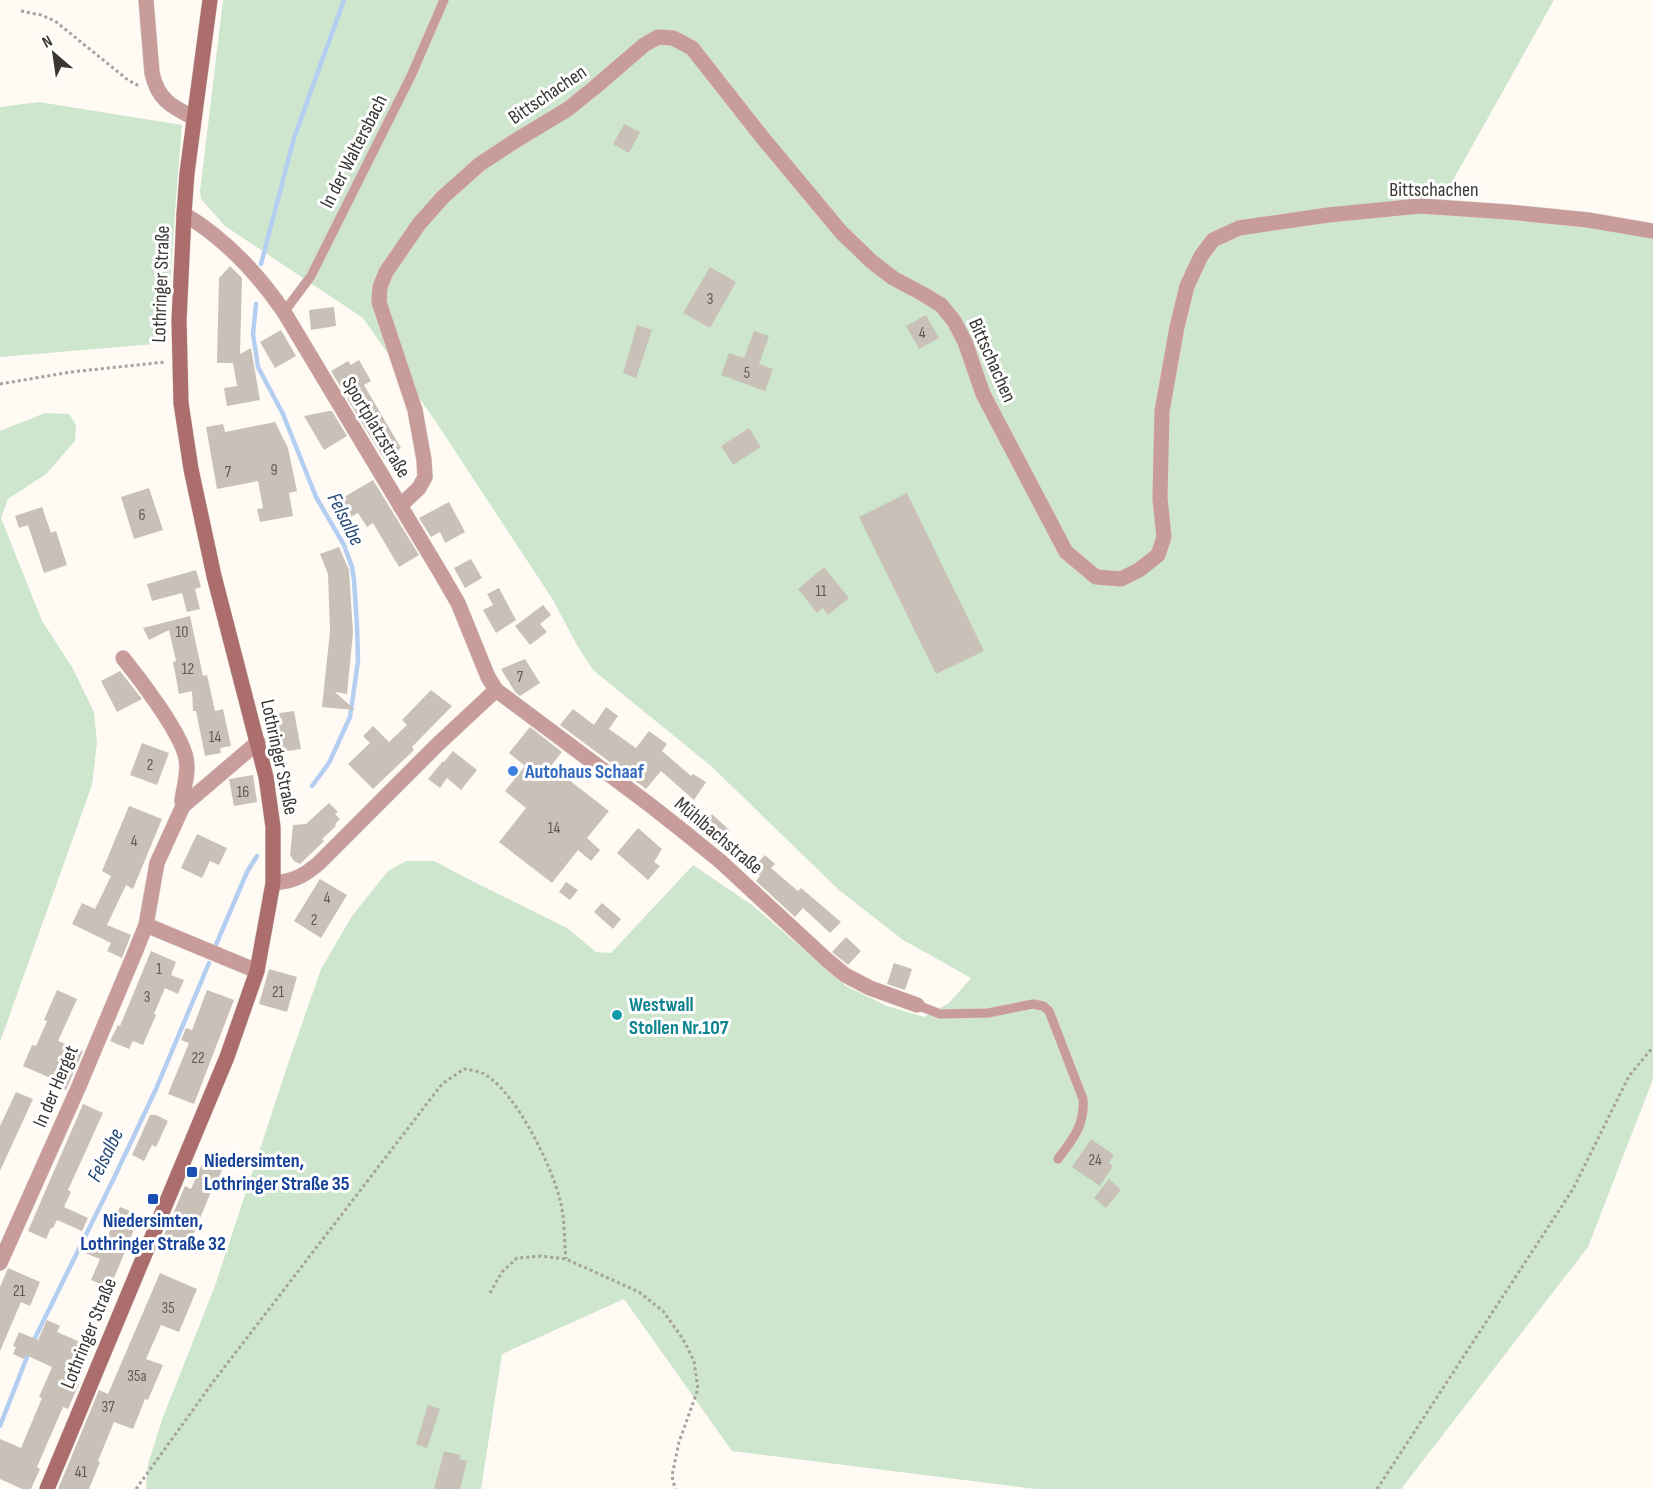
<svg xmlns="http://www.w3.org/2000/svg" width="1653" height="1489" viewBox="0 0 1653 1489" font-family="'Sofia Sans Condensed',sans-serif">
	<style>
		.green { fill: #cde6cd }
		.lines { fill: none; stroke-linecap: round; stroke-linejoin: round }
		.stream { stroke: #b4cef1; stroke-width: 4.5 }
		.building { fill: #c9c1b8 }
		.service-casing { stroke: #dcd7d1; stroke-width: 10 }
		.minor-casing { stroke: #dcd7d1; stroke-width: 16 }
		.secondary-casing { stroke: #dcd7d1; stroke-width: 16 }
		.path { stroke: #a6a29d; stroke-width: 3; stroke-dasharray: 3 3; stroke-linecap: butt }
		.service { stroke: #c89c9a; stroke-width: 9 }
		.minor { stroke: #c89c9a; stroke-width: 15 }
		.secondary { stroke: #ac6e6c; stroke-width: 15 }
		.shop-dot { fill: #3f7fe0; stroke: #fff; stroke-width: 2 }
		.culture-dot { fill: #0f9aa8; stroke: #fff; stroke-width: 2 }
		.transit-dot { fill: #1a4fb4; stroke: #fff; stroke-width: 2 }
		.labels { text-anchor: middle; stroke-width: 6; stroke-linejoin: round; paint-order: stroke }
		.number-label { font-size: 16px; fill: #5e5a54 }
		.street-label { font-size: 20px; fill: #3a3733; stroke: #fff }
		.shop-label { font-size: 20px; font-weight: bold; fill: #366cbe; stroke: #fff; text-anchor: start }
		.culture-label { font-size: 20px; font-weight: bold; fill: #0d838f; stroke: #fff; text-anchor: start }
		.transit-label { font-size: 20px; font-weight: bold; fill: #164399; stroke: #fff; text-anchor: start }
		.water-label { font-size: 21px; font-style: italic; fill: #264876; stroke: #fff }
	</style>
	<rect width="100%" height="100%" fill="#fffaf4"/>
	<path class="green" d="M223 0H1554L1438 207 1653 231V1079L1588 1247 1401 1489H1036L732 1451 624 1299 502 1354 481 1489H146L148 1464 163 1417 215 1286 287 1067 321 969 352 916 388 871 406 861H434L472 881 567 928 596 952 611 953 693 865 752 905 846 986 887 1006 924 1017 949 1003 971 978 903 940 839 890 711 766 593 670 578 647 553 600 436 422 363 318 225 226 201 199 200 192Z
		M39 102 182 125 176 198 166 343 0 357V107Z
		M45 413 69 414 76 425 75 441 46 474 8 499 1 518 42 621 72 667 94 712 97 743 92 785 0 1042V431Z"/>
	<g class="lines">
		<path class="stream" d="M261 264 294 138 344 0
			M256 304 253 334 258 367 283 414 316 497 344 545 352 567 354 580 357 625 358 661 350 717 329 763 312 786
			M215 947 247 872 257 856
			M32 1344 114 1178 156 1089 209 963
			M0 1426 29 1352"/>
	</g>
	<path class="building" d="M624 124 640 132 629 153 613 144Z
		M230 266 242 278 240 354 251 348 260 400 227 406 224 388 237 386 233 363H217L219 278Z
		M710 267 736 282 710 328 683 313Z
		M334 307 336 326 311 330 309 310Z
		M926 315 939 338 919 349 906 326Z
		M637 325 652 330 636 378 623 373Z
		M281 330 296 356 275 368 260 342Z
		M754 331 769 336 759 364 773 369 765 391 721 375 729 353 744 358Z
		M359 360 371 381 364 385 401 448 384 459 348 400 346 385 340 386 331 371 348 361 351 365Z
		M329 411H332L347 436 324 450 304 416Z
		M275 422 288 448 297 491 289 493 293 516 260 522 257 509 263 508 258 481 217 489 206 427 223 424 225 432Z
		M749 428 761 447 733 465 721 446Z
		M373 480 419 555 399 567 373 523 367 527 358 513 349 518 339 500Z
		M149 488 163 530 134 539 121 497Z
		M907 493 984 651 936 674 859 517Z
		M449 502 465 532 445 543 440 532 431 537 419 518Z
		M42 507 51 533 56 531 67 565 44 573 28 525 19 528 15 516Z
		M339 547 349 570 353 633 347 694 335 692 355 710 322 707 330 631 328 574 320 554Z
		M471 559 482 578 465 588 454 568Z
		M824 567 849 598 828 615 823 608 817 613 798 589Z
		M196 570 201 587 195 589 200 609 187 612 182 593 152 601 147 584Z
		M499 588 516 620 496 633 483 610 493 605 487 594Z
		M543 605 551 615 540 624 547 632 530 645 515 626Z
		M190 616 203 676 207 675 215 711 223 709 231 746 220 748 221 753 205 756 196 711H193L192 691 179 694 173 662 176 661 169 630 149 640 143 628Z
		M525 659 540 683 520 696 515 692 501 669Z
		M120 671 142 699 117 712 101 681Z
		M431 690 452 706 412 747 414 750 373 789 348 764 370 743 363 736 373 726 389 742 407 725 402 720Z
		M606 707 618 716 609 729 636 748 649 731 667 744 662 751 691 776 693 774 706 782 694 800 661 771 646 789 560 725 573 709 594 725Z
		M294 711 301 749 273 753 267 715Z
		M530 727 562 752 551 766 609 811 587 838 600 850 591 861 578 850 552 883 499 842 526 808 505 791 525 766 509 753Z
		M142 743 169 753 157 785 130 775Z
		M453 751 477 770 461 790 447 778 440 788 428 779 443 761 444 762Z
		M253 775 257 802 234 806 229 779Z
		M329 803 338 812 335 814 340 819 335 824 336 826 322 839 324 841 300 864 294 861 290 855 293 825 306 824Z
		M129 806 162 819 133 889 126 885 107 925 131 935 122 958 107 951 111 943 72 924 82 903 95 909 111 876 102 871Z
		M712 814 730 831 717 846 698 830Z
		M638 828 662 849 654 862 660 866 648 880 617 853Z
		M197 834 227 848 219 865 210 861 202 878 181 868Z
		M765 855 775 864 771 868 798 891 801 888 841 922 830 933 803 908 795 917 756 881 760 876 752 869Z
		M320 879 347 895 321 938 294 921Z
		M566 882 578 890 570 900 559 892Z
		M602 903 621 919 613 929 594 912Z
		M846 937 861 951 848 965 832 952Z
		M151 951 176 962 171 975 184 980 178 994 165 988 154 1014 156 1015 143 1045 133 1041 129 1049 110 1041 118 1025 120 1026Z
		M894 963 912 969 905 990 887 984Z
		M269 969 297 977 287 1012 259 1004Z
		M57 990 77 999 58 1041 83 1051 66 1090 53 1085 55 1080 23 1066 32 1045 36 1046 47 1021 44 1020Z
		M207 990 234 1000 194 1104 168 1094 189 1043 181 1040 186 1028 192 1030Z
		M16 1092 33 1099 0 1171V1126Z
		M83 1104 103 1113 68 1190 71 1192 64 1207 88 1218 82 1231 57 1220 53 1228H51L46 1239 28 1231Z
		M150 1115H156L168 1121 156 1147 152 1145 144 1161 132 1155Z
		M1091 1139 1114 1155 1109 1163 1113 1166 1100 1186 1072 1167Z
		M208 1151 227 1159 217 1181 216 1180 188 1247 163 1237 185 1186 191 1189Z
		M1109 1179 1121 1190 1106 1208 1094 1198Z
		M120 1207 140 1215 110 1288 91 1280 100 1259 85 1253 92 1237 105 1243Z
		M8 1268 40 1282 30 1306 21 1302 0 1351V1287Z
		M160 1273 197 1289 179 1332 161 1325 146 1359 163 1365 148 1400 145 1399 133 1429 114 1422 98 1461 100 1462 89 1489H58L99 1390 108 1394Z
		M47 1320 60 1326 57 1332 87 1345 72 1381 79 1384 68 1409 63 1407 37 1467 40 1469 31 1489H22L0 1479V1439L21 1448 42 1398 39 1397 52 1367 26 1355 24 1359 13 1354 16 1347 13 1346 19 1332 38 1340Z
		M428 1405 440 1409 427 1448 416 1444Z
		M444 1451 460 1455 459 1459 467 1461 460 1489H434Z"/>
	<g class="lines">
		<g class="service-casing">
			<path id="service" d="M284 312 311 276 411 76 444 0
				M917 1005 940 1014 988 1013 1033 1004 1043 1006 1049 1011 1083 1099C1085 1125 1073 1139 1058 1159"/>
		</g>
		<g class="minor-casing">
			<path id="minor" d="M146 0 152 73C158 100 171 106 194 118
				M184 214C224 238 258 274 284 312L440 572 458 603 488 677 496 690 650 805 683 831 720 861 827 960 845 975 870 988 917 1005
				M400 506 419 488 425 477 424 460 415 410 379 302 380 287 386 272 419 224 443 197 480 164 515 141 568 109 594 88 644 45 658 37 673 38 692 48 762 137 841 232 871 261 893 278 923 294 941 305 954 321 965 342 983 394 1066 552 1096 577 1121 579 1139 570 1158 555 1164 537 1160 499 1162 411 1177 327 1187 286 1201 256 1213 240 1239 228 1328 215 1420 206 1508 212 1588 220 1653 231
				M123 658C140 679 181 733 186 758 189 771 184 787 182 800L183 806
				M273 883C294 881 302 877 318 864L437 745 496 690
				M146 925 257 971
				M0 1263 79 1086 136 950 146 925 157 863 183 806 258 742"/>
		</g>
		<g class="secondary-casing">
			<path id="secondary" d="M47 1489 227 1057 257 971 273 883V827L266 777 214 576 191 469 181 403 179 321 184 214 187 173 210 0"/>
		</g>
		<path class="path" d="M21 11 41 15 55 21 128 80 139 86
			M0 384 71 372 165 362
			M490 1293 502 1272 517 1258 540 1256 566 1259 639 1292 663 1311 683 1339 694 1361 698 1389 679 1442 672 1476 675 1489
			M136 1489 213 1382 442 1084 464 1069C471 1070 480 1071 486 1075 517 1095 551 1164 560 1200 565 1218 564 1240 566 1259
			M1377 1489 1573 1189 1629 1076 1653 1047"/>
		<use href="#service" class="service"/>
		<use href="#minor" class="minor"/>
		<use href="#secondary" class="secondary"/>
	</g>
	<circle class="shop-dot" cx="513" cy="771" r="6"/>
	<circle class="culture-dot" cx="617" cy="1015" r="6"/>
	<g class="transit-dot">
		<rect x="186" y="1166" width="12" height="12" rx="3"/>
		<rect x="147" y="1193" width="12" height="12" rx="3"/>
	</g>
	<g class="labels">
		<g class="number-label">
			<text x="710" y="304">3</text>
			<text x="922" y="338">4</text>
			<text x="747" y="378">5</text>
			<text x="274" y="475">9</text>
			<text x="228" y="477">7</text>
			<text x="142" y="520">6</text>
			<text x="821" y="596">11</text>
			<text x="182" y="637">10</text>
			<text x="188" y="674">12</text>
			<text x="520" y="682">7</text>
			<text x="215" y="742">14</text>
			<text x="150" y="770">2</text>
			<text x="243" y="797">16</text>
			<text x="554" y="833">14</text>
			<text x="134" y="846">4</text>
			<text x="327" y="903">4</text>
			<text x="314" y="925">2</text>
			<text x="159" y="974">1</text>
			<text x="278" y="997">21</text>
			<text x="147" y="1002">3</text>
			<text x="198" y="1063">22</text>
			<text x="1095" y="1165">24</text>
			<text x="19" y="1296">21</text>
			<text x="168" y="1313">35</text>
			<text x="137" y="1381">35a</text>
			<text x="108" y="1412">37</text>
			<text x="81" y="1477">41</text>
		</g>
		<g class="street-label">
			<text transform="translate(547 94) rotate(-34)" y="7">Bittschachen</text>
			<text transform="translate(353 151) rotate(-63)" y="7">In der Waltersbach</text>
			<text x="1434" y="196">Bittschachen</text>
			<text transform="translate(160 284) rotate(-88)" y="7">Lothringer Straße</text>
			<text transform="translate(993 360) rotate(66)" y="7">Bittschachen</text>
			<text transform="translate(377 427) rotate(59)" y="7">Sportplatzstraße</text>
			<text transform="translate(280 757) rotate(78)" y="7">Lothringer Straße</text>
			<text transform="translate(719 835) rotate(40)" y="7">Mühlbachstraße</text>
			<text transform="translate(55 1086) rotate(-67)" y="7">In der Herget</text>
			<text transform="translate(88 1333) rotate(-68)" y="7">Lothringer Straße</text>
		</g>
		<g class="shop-label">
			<text x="525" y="778">Autohaus Schaaf</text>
		</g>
		<g class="culture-label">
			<text x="629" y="1011">Westwall<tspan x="629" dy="23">Stollen Nr.107</tspan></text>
		</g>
		<g class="transit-label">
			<text x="204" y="1167">Niedersimten,<tspan x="204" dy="23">Lothringer Straße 35</tspan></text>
			<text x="153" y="1227" text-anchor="middle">Niedersimten,<tspan x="153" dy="23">Lothringer Straße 32</tspan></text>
		</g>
		<g class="water-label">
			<text transform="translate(346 519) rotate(63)" y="7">Felsalbe</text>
			<text transform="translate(105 1155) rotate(-64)" y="7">Felsalbe</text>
		</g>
	</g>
	<g transform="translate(54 54) rotate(331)" stroke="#ffffff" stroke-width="4.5" paint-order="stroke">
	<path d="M0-4.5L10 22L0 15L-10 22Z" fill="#3a3733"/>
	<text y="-9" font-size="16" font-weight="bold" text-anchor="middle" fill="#3a3733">N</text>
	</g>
</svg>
